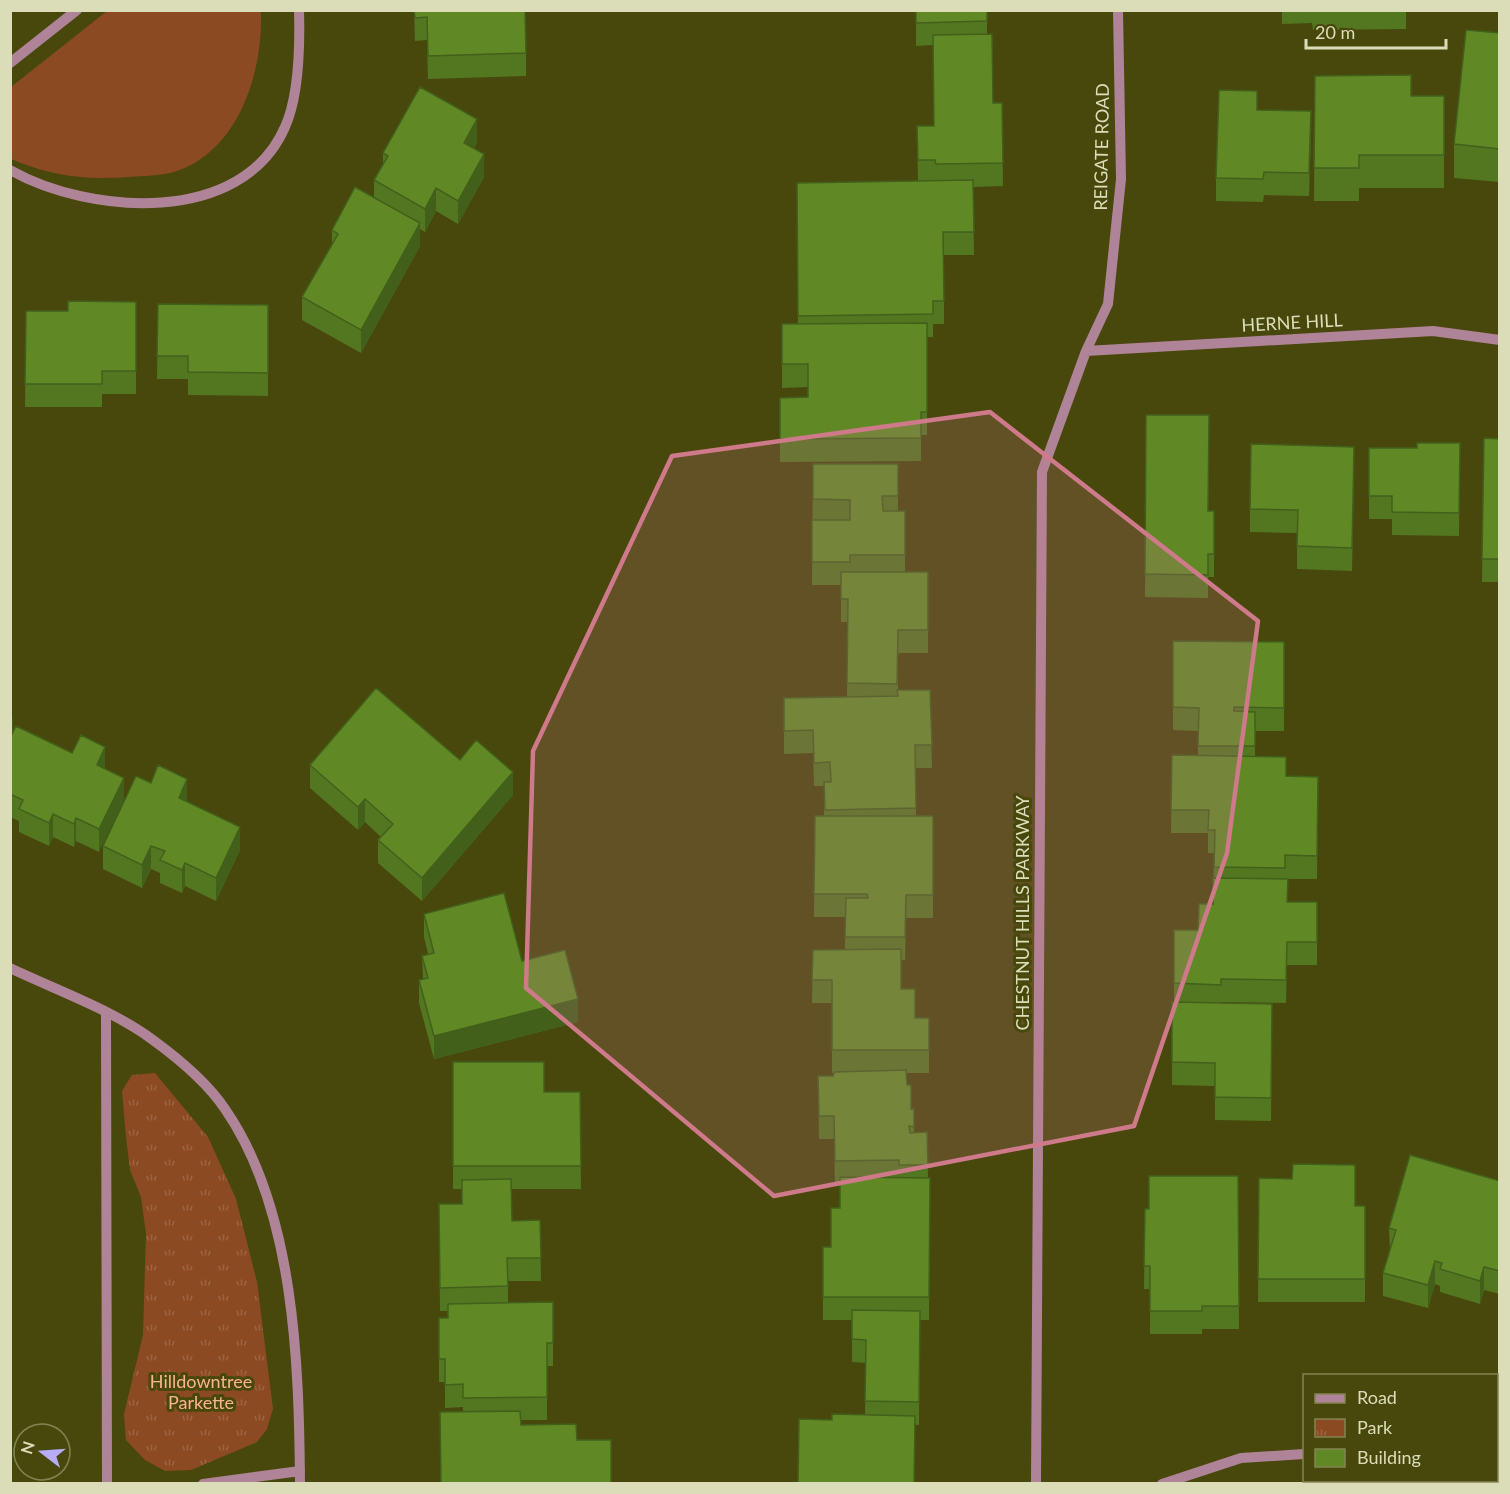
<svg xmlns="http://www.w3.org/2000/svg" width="1510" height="1494" viewBox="0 0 1510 1494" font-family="Lato,sans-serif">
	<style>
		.grass { fill: #8c4a22 }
		.park { fill: url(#park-tufts) }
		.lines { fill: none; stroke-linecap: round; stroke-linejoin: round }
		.minor { stroke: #b08498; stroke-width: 10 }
		.wall { fill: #537621 }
		.shaded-wall { fill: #43601b }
		.building { fill: #608926; stroke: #43601b; stroke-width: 1.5 }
		.marked { fill: #ce7a8a; fill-opacity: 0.2; stroke: #ce7a8a; stroke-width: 4.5; stroke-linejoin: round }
		.labels { text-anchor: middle; stroke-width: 6; stroke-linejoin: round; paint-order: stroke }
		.street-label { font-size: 18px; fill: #dbddb8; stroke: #48480c }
		.park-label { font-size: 18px; fill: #fbb38d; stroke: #48480c }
	</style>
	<defs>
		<pattern id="park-tufts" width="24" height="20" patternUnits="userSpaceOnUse" patternTransform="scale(1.5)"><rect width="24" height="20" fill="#8c4a22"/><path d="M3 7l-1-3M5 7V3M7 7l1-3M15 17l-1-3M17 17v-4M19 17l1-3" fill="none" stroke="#9c6440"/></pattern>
	</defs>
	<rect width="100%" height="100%" fill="#48480c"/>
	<path class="grass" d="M107 11H261C263 71 240 149 177 171 162 176 142 176 127 177 82 180 52 176 11 159V87Z"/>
	<path class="park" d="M155 1073 208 1137 236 1199 257 1282 273 1409 267 1429 257 1442 191 1470 165 1471 145 1460 126 1440 124 1414 143 1335 146 1234 141 1197 130 1170 126 1137 122 1091 132 1075Z"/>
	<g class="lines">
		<path class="minor" d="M10 63 77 10
			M10 170C90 215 242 226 285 127 299 96 300 45 299 10
			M1086 351 1433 331 1500 340
			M10 968C56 990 113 1010 153 1040 179 1059 207 1082 225 1109 295 1210 299 1365 300 1484
			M106 1013 107 1484
			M1436 1480 1443 1484
			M203 1484 300 1471
			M1036 1484 1042 472 1086 351 1108 304 1121 179 1118 10
			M1162 1484 1241 1458 1304 1454"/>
	</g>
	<path class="wall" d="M414 10 526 53V76L428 79 427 40 415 41Z
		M916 10 987 21V34L993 103H1002L1003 186 973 187 974 255H944V324H933V337H927V435H921V461L780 462V398L808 397V387L782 388V324H798L797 183 918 181 917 126H934L933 45 916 46Z
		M1282 10H1406V29L1313 30 1312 23 1282 24Z
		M1500 33V182L1454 178V144Z
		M1315 76 1411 96H1444V188H1359V201H1314Z
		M1257 110 1311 134 1309 196 1264 195 1263 202 1216 201V178Z
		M477 142 474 148 484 177 458 224 436 211 425 232 420 229V246L361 353 302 320V297L332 245V230L374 197V180L383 164V153Z
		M136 302V394H102V407H25L26 311H68Z
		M158 304 268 305V396L188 395V379H157Z
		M1146 415 1208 511H1214V577H1208V598L1145 597Z
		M1484 438 1500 439V582H1482Z
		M1460 443 1459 536 1392 535V519H1369V448H1417Z
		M813 464H898V511H905V572H928V653H898V690H930L932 768H916V816H933V918H906L905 960H901V989L915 1018H929V1073H906L907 1085 911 1109 914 1108V1132H927L928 1178H930L929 1320H920L919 1425 832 1420 865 1415 866 1363 852 1362V1320H823V1247H831L840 1208V1184H835L834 1139H819L818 1076H833L834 1073H832V1003H812L813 950 845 949V917H814L815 816H824V786H814L813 753 784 754V698L847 697 848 622H841V585H812Z
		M1354 470 1352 571 1297 569V533L1250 532V509Z
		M1173 641 1284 642V731H1255V756L1286 776 1318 777 1317 879H1285L1288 902H1317V965H1287L1286 1003 1221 1002 1272 1027 1271 1121 1215 1120V1086L1172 1085V1002H1174V930H1198L1213 904 1214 853H1208V833H1171L1172 755 1198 756V731L1173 730Z
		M10 717 13 734 72 753 105 747 99 852 76 841 74 847 53 837 49 846 19 832V821L10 817Z
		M460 760 513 795 422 901 378 863V840L381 837 365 822 358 830 310 788V765Z
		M187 802 240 850 216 901 185 886 182 893 160 883V873L151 869 142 888 103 869V846Z
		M424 914 522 961 578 1022 434 1059 419 1003V980L423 979 422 956 428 954 424 937Z
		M453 1062 544 1092H580L581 1189H511L512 1221 540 1220 541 1281H508V1303L553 1302V1366H547V1420H521V1425L577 1440 611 1484 463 1411V1407L445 1408V1382H439V1318H448V1311H440L439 1204H462V1189H453Z
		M1238 1176 1239 1329H1202V1334H1150V1289H1144L1145 1209H1149Z
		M1259 1178 1355 1206H1365V1302H1258Z
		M1500 1181V1294L1484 1290 1480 1304 1440 1292V1286L1435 1284 1428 1308 1383 1296V1273L1390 1251 1389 1228Z"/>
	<path class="shaded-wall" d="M1311 111V134L1309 196V173Z
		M477 119V142L464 166V143Z
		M484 154V177L458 224V201Z
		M436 188V211L425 232V209Z
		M420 223V246L361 353V330Z
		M1354 447V470L1352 571V548Z
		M13 718V741L10 745V722Z
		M105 747V770L97 765Z
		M513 772V795L422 901V878Z
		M124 778V801L99 852V829Z
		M187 779V802L179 798Z
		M365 799V822L358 830V807Z
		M53 814V837L49 846V823Z
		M76 818V841L74 847V824Z
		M240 827V850L216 901V878Z
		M151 846V869L142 888V865Z
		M185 863V886L182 893V870Z
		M1287 942V965L1286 1003V980Z
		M578 999V1022L434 1059V1036Z
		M1435 1261V1284L1428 1308V1285Z
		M1484 1267V1290L1480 1304V1281Z"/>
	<path class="building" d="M414 10H525L526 53 428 56 427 17 415 18Z
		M916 10H987V21L916 23Z
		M1466 30 1500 33V149L1454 144Z
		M992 34 993 103H1002L1003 163 936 164 935 160H918L917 126H934L933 35Z
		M1411 75V96H1444V155H1359V168H1314L1315 76Z
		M420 87 477 119 464 143 484 154 458 201 436 188 425 209 374 180 388 156 383 153Z
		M1219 90 1257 91V110L1311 111 1309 173 1264 172 1263 179 1216 178Z
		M973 180 974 232H943L944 301H933V314L798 316 797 183Z
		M355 187 420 223 361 330 302 297 338 234 332 230Z
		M68 301 136 302V371H102V384H25L26 311H68Z
		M158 304 268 305V373L188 372V356H157Z
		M927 323V412H921V438L780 439V398L808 397V364H782V324Z
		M1146 415H1209L1208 511H1214V554H1208V575L1145 574Z
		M1484 438 1500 439V559H1482Z
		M1417 443H1460L1459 513 1392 512V496H1369V448H1417Z
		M1251 444 1354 447 1352 548 1297 546 1298 510 1250 509Z
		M813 464H898V496H882L883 511H905V555H850V562H812V520H850V500L813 499Z
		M841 572H928V630H898L897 684 847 683 848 599H841Z
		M1173 641 1284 642V708L1234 707V711L1255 712V746H1198L1199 708 1173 707Z
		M376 688 460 760 476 740 513 772 422 878 378 840 393 824 365 799 358 807 310 765Z
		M897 690H930L932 745H915L916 808 825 810 824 782H831L830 762 814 763 813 730 784 731V698L898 696Z
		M16 726 72 753 81 735 105 747 97 765 124 778 99 829 76 818 74 824 53 814 49 823 19 809 23 800 10 794V738Z
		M1172 755 1286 757V776L1318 777 1317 856 1285 855V868L1214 867 1215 830H1208L1209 810H1171Z
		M158 765 187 779 179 798 240 827 216 878 185 863 182 870 160 860 165 851 151 846 142 865 103 846 136 776 151 783Z
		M815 816H933V895H906L905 937H845L846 898H868L867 894H814Z
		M1213 878 1288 879 1287 902H1317V942H1287L1286 980 1221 979V985L1174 983V930H1198L1199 904H1213Z
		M504 893 522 961 565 950 578 999 434 1036 419 980 428 978 422 956 434 953 424 914Z
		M901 949V989H915V1018H929V1050H832V980H812L813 950Z
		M1172 1002 1272 1004 1271 1098 1215 1097V1063L1172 1062Z
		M453 1062H544V1092H580L581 1166H453Z
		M906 1070 907 1085H911V1109L914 1108V1127L909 1126 910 1133 927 1132 928 1165H899V1160L835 1161 834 1116H819L818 1076H833L834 1072Z
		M1410 1155 1500 1181V1271L1484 1267 1480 1281 1440 1269 1442 1263 1435 1261 1428 1285 1383 1273 1396 1230 1389 1228Z
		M1293 1164 1355 1165V1206H1365V1279H1258L1259 1178 1292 1179Z
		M1149 1176H1238L1239 1306H1202V1311H1150V1266H1144L1145 1209H1149Z
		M840 1177 930 1178 929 1297H823V1247H831V1208H840Z
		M511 1179 512 1221 540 1220 541 1258H507L508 1286 440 1288 439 1204H462V1180Z
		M553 1302V1343H547V1397L463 1398V1384L445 1385V1359H439V1318H448V1304Z
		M852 1310 920 1311 919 1402 865 1401 866 1340 852 1339Z
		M520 1411 521 1425 576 1424 577 1440H611V1484H441L440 1412Z
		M832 1414 915 1416 914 1484H798L799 1419 832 1420Z"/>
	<path class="marked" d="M990 412 1258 621 1227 853 1134 1126 774 1196 526 988 533 751 672 456Z"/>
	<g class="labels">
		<g class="street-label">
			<text transform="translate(1102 147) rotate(-89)" y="6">REIGATE ROAD</text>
			<text transform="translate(1292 323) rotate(-3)" y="6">HERNE HILL</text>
			<text transform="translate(1023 913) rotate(-90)" y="6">CHESTNUT HILLS PARKWAY</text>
		</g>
		<g class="park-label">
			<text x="201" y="1388">Hilldowntree<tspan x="201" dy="21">Parkette</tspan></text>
		</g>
	</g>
	<rect width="1510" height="1494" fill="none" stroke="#dbddb8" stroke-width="24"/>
	<rect x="1303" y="1374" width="195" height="108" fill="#48480c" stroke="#838451" stroke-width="1.5"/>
	<rect x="1315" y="1394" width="30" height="9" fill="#b08498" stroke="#838451" stroke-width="1.5"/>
	<text x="1357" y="1404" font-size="18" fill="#dbddb8">Road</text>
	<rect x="1315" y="1419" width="30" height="18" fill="url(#park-tufts)" stroke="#838451" stroke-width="1.5"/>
	<text x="1357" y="1434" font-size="18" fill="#dbddb8">Park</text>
	<rect x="1315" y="1449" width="30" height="18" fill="#608926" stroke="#838451" stroke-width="1.5"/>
	<text x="1357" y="1464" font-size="18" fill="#dbddb8">Building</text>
	<g transform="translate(42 1452) rotate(287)"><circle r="28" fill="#48480c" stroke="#838451" stroke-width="1.5"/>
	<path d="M0-4.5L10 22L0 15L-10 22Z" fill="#b6acf8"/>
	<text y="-9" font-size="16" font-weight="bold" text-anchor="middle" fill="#dbddb8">N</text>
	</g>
	<path d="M1306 39v9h140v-9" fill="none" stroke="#dbddb8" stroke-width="3"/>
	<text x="1315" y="39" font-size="18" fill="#dbddb8" stroke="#48480c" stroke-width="4.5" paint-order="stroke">20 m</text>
</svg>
